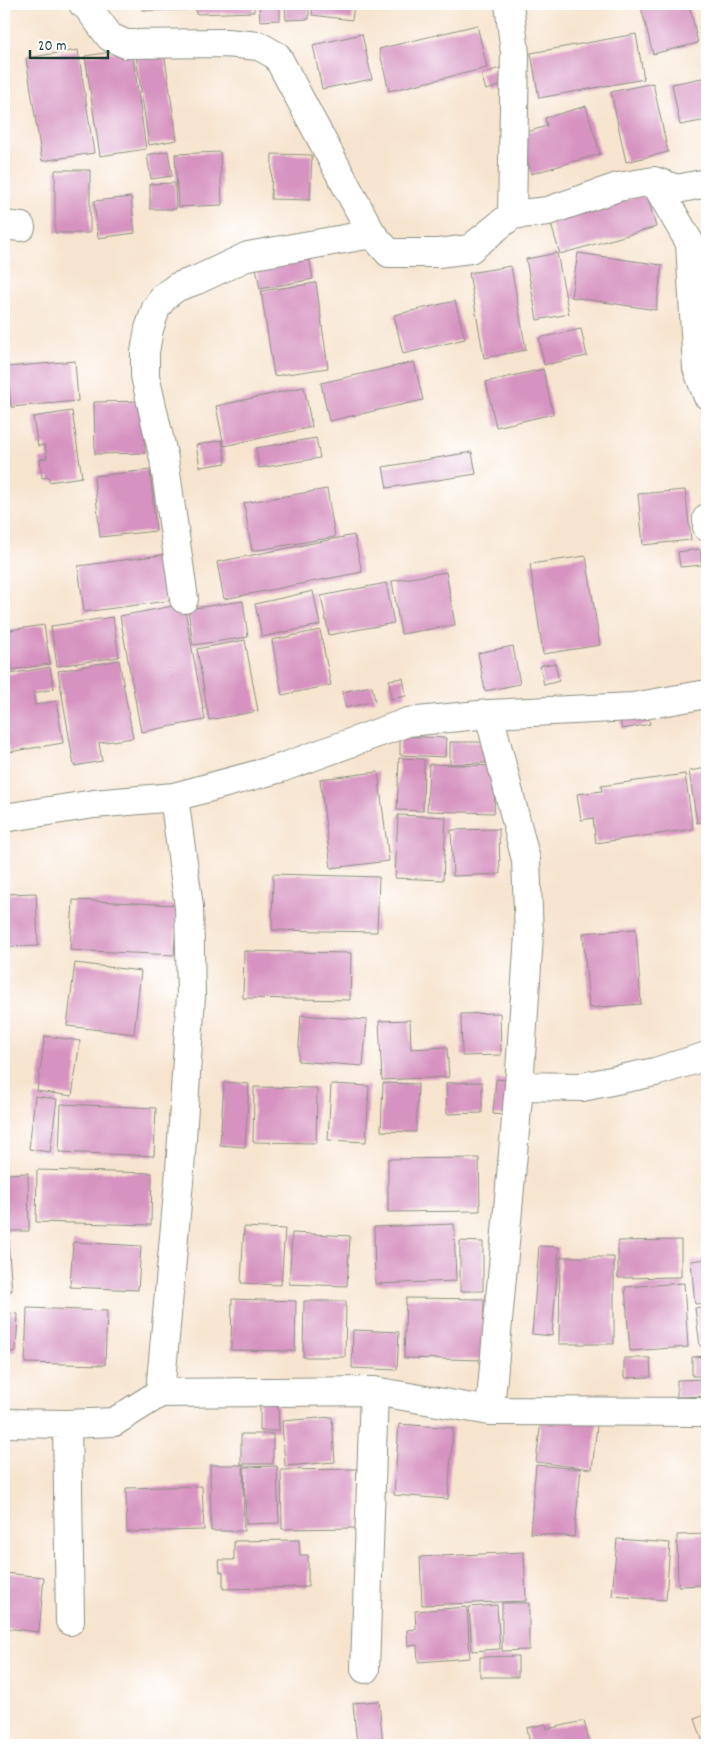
<svg xmlns="http://www.w3.org/2000/svg" width="711" height="1749" viewBox="0 0 711 1749" font-family="Dekko,sans-serif">
	<style>
		.building { fill: #d692c0 }
		.lines { fill: none; stroke-linecap: round; stroke-linejoin: round }
		.minor-casing { stroke: #8b9082; stroke-width: 30 }
		.minor { stroke: #fff; stroke-width: 28 }
	</style>
	<rect width="100%" height="100%" fill="#fff"/>
	<filter id="ink" filterUnits="userSpaceOnUse"><feTurbulence type="fractalNoise" baseFrequency=".02" numOctaves="2"/><feDisplacementMap in="SourceGraphic" scale="10" xChannelSelector="R" yChannelSelector="G"/><feConvolveMatrix kernelMatrix="1 2 1 2 8 2 1 2 1" color-interpolation-filters="sRGB"/></filter>
	<filter id="wash" filterUnits="userSpaceOnUse"><feTurbulence type="fractalNoise" baseFrequency=".0096" numOctaves="4" result="noise"/><feDisplacementMap in="SourceGraphic" scale="20" xChannelSelector="R" yChannelSelector="G"/><feGaussianBlur stdDeviation="1.12" result="paint"/><feColorMatrix in="noise" values="0 0 0 0 0 0 0 0 0 0 0 0 0 0 0 0 0 1.4 0 .05"/><feComposite in="paint" operator="in"/></filter>
	<g filter="url(#wash)">
		<rect width="100%" height="100%" fill="#f7e4cf"/>
		<g id="blocks">
			<path class="building" d="M142 4H186V10H142Z
				M196 4H254V12L196 14Z
				M259 4H280V20L260 21Z
				M285 4H309V19L286 20Z
				M313 4H354L352 20 312 15Z
				M653 4H689L698 43 653 54 641 7Z
				M477 25 487 68 389 91 379 49Z
				M362 34 372 79 322 89 313 45Z
				M636 34 644 79 539 98 531 53Z
				M132 49 146 149 100 156 85 56Z
				M78 50 94 153 42 161 26 58Z
				M164 51 177 140 149 145 136 56Z
				M503 67 508 83 486 90 481 74Z
				M707 77V120L680 125 672 84Z
				M653 83 668 152 626 162 611 92Z
				M586 106 600 154 531 174 520 134 547 126 545 118Z
				M168 151 172 176 151 179 147 155Z
				M220 152 222 205 178 207 175 154Z
				M272 154 312 155 310 200 271 199Z
				M55 170H90V233H55Z
				M175 183 176 209H150V184Z
				M647 194 656 227 560 254 550 221Z
				M131 197 135 233 98 238 94 201Z
				M557 253 569 314 537 320 526 259Z
				M578 253 662 265 656 310 571 297Z
				M309 257 313 279 260 289 256 267Z
				M511 266 526 350 484 358 469 273Z
				M316 283 328 368 274 376 261 291Z
				M455 301 465 339 403 354 394 315Z
				M581 329 587 356 544 365 539 338Z
				M75 361 78 401 11 407 7 367Z
				M414 362 423 400 329 421 321 383Z
				M543 369 553 414 496 427 486 382Z
				M304 387 312 427 224 446 216 406Z
				M144 401 145 453 95 454 94 402Z
				M72 411 82 477 49 482V477L42 478 40 459 47 458 45 445 38 446 33 417Z
				M316 438 320 458 259 468 256 448Z
				M222 440 226 463 200 467 196 445Z
				M472 452 476 474 387 488 383 467Z
				M150 470 156 531 100 537 94 476Z
				M327 489 335 537 252 551 244 503Z
				M685 490 691 540 643 545 638 494Z
				M354 535 362 572 224 599 217 562Z
				M700 549 702 565 680 567 678 552Z
				M169 554 175 600 84 612 78 566Z
				M586 556 600 645 543 654 530 564Z
				M446 572 455 625 401 634 392 581Z
				M386 583 394 623 329 635 321 596Z
				M313 591 320 625 262 637 255 604Z
				M243 601 248 637 193 645 188 609Z
				M184 604 205 720 141 732 120 616Z
				M113 617 119 657 57 666 51 626Z
				M44 625 50 664 4 671V631Z
				M320 630 331 685 282 695 272 640Z
				M245 640 258 711 209 720 197 649Z
				M513 646 520 684 485 691 478 653Z
				M119 660 133 738 99 743 102 761 74 766 58 671Z
				M555 663 559 681 544 685 540 666Z
				M50 667 54 689 33 693 35 705 56 701 63 743 9 752 4 725V675Z
				M403 678 406 696 391 699 389 680Z
				M372 686 375 701 346 708 342 692Z
				M647 708 650 724 622 729 618 713Z
				M400 736 446 738 445 757 400 755Z
				M450 742H486V763L450 764Z
				M399 758 424 759 423 811 397 810Z
				M429 764 496 766 494 813 427 811Z
				M707 768V821L697 823 689 771Z
				M378 772 389 861 331 868 320 779Z
				M685 774 693 829 596 843 593 818 581 820 577 794 602 791 601 786Z
				M398 815 446 817 443 880 395 878Z
				M499 829 500 874 453 876 451 830Z
				M273 874 379 877 377 932 272 930Z
				M36 893 38 946 4 947V894Z
				M73 900 177 905 174 955 70 950Z
				M636 929 641 1004 589 1008 583 933Z
				M244 951 351 953 350 1000 243 998Z
				M75 963 141 971 134 1034 67 1026Z
				M500 1013 501 1055 462 1056 461 1014Z
				M301 1015 367 1020 363 1066 298 1061Z
				M410 1020 411 1049 447 1047 449 1077 382 1080 379 1021Z
				M45 1036 80 1041 72 1096 37 1091Z
				M496 1079 516 1081 512 1116 493 1114Z
				M224 1082 249 1084 245 1147 220 1145Z
				M482 1082V1113L447 1114 446 1083Z
				M383 1083 418 1084 416 1132 381 1131Z
				M331 1084 369 1086 366 1142 328 1140Z
				M254 1087 317 1088 316 1143 253 1142Z
				M35 1096 57 1099 50 1152 29 1149Z
				M61 1104 156 1108 154 1156 59 1152Z
				M479 1158 480 1211 388 1212V1159Z
				M37 1170 152 1173 151 1225 36 1222Z
				M28 1173 29 1231H4V1174Z
				M454 1224 456 1281 375 1284 374 1227Z
				M244 1227 285 1229 281 1285 241 1283Z
				M292 1233 350 1236 347 1286 289 1284Z
				M4 1240H8L12 1291 4 1292Z
				M681 1240V1277L618 1278V1241Z
				M460 1241 483 1242V1291H460Z
				M73 1242 141 1246 138 1290 70 1287Z
				M539 1246 559 1247 552 1336 532 1334Z
				M560 1257H614V1344H559Z
				M707 1259V1303L695 1304 691 1261Z
				M684 1283 688 1347 630 1351 625 1287Z
				M406 1298 484 1299 483 1360 404 1358Z
				M232 1299 296 1301 295 1351 231 1350Z
				M304 1301H346L345 1357H303Z
				M707 1306V1345L700 1346 695 1308Z
				M27 1308 107 1311 105 1365 25 1363Z
				M4 1313 18 1314 16 1352 4 1351Z
				M353 1330 399 1332 397 1370 352 1368Z
				M707 1356V1376H692V1357Z
				M624 1358H650L651 1377 624 1378Z
				M707 1379V1396L677 1397V1380Z
				M260 1402H278L279 1431H260Z
				M542 1412 598 1418 592 1469 536 1462Z
				M332 1417 335 1462 285 1466 282 1421Z
				M399 1424 453 1428 448 1499 394 1495Z
				M241 1434H273V1464H241Z
				M210 1465H243L244 1531H211Z
				M536 1465 581 1469 574 1537 530 1533Z
				M277 1466 279 1523 246 1524 244 1467Z
				M357 1469 358 1528 282 1529 281 1470Z
				M202 1486 204 1530 127 1532 126 1488Z
				M707 1534V1585L678 1586 677 1535Z
				M617 1539 670 1543 666 1600 612 1596Z
				M299 1540 300 1555H308V1587L223 1589V1572H220L219 1560H234V1541Z
				M524 1552 526 1601 422 1605 420 1557Z
				M4 1573 44 1577 39 1632 4 1628Z
				M502 1603H529V1650L502 1651Z
				M497 1605 500 1649 472 1651 469 1607Z
				M467 1607 470 1658 418 1662 417 1645 408 1646 407 1630 416 1629 415 1611Z
				M518 1656V1677H480V1657Z
				M379 1701 383 1745H357L353 1703Z
				M707 1714V1740L703 1742 695 1719Z
				M584 1721 590 1745H530L527 1728 546 1724 547 1729Z"/>
		</g>
	</g>
	<g filter="url(#ink)">
		<use href="#blocks" fill-opacity="0" stroke="#8b9082" stroke-width="1"/>
		<g class="lines">
			<g class="minor-casing">
				<path id="minor" d="M83 4 86 5 110 37 126 44 226 43 259 46 277 56 372 234
					M509 4 515 53 512 215
					M654 181 690 243 697 368 707 395
					M4 225 21 227
					M707 518V527
					M184 599 164 459 145 376V352L149 329 156 308 165 296 177 287 197 280 248 256 372 234 389 253H438L470 249 512 215 548 211 618 187 654 181 677 189 707 183
					M489 714 526 860 529 935 519 1086 490 1411
					M4 818 94 804 174 797 281 768 408 722 489 714 633 707 707 694
					M519 1086 582 1087 655 1072 707 1056
					M160 1393 180 1170 191 995 189 907 174 797
					M4 1423 67 1424 114 1422 160 1393 374 1391 490 1411 707 1412
					M67 1424 70 1621
					M365 1669 374 1391"/>
			</g>
			<use href="#minor" class="minor"/>
		</g>
	</g>
	<rect width="711" height="1749" fill="none" stroke="#fff" stroke-width="20"/>
	<path d="M30 50v8h78v-8" fill="none" stroke="#1f3d34" stroke-width="2.5"/>
	<text x="38" y="50" font-size="15" fill="#1f3d34" stroke="#ffffff" stroke-width="4" paint-order="stroke">20 m</text>
</svg>
